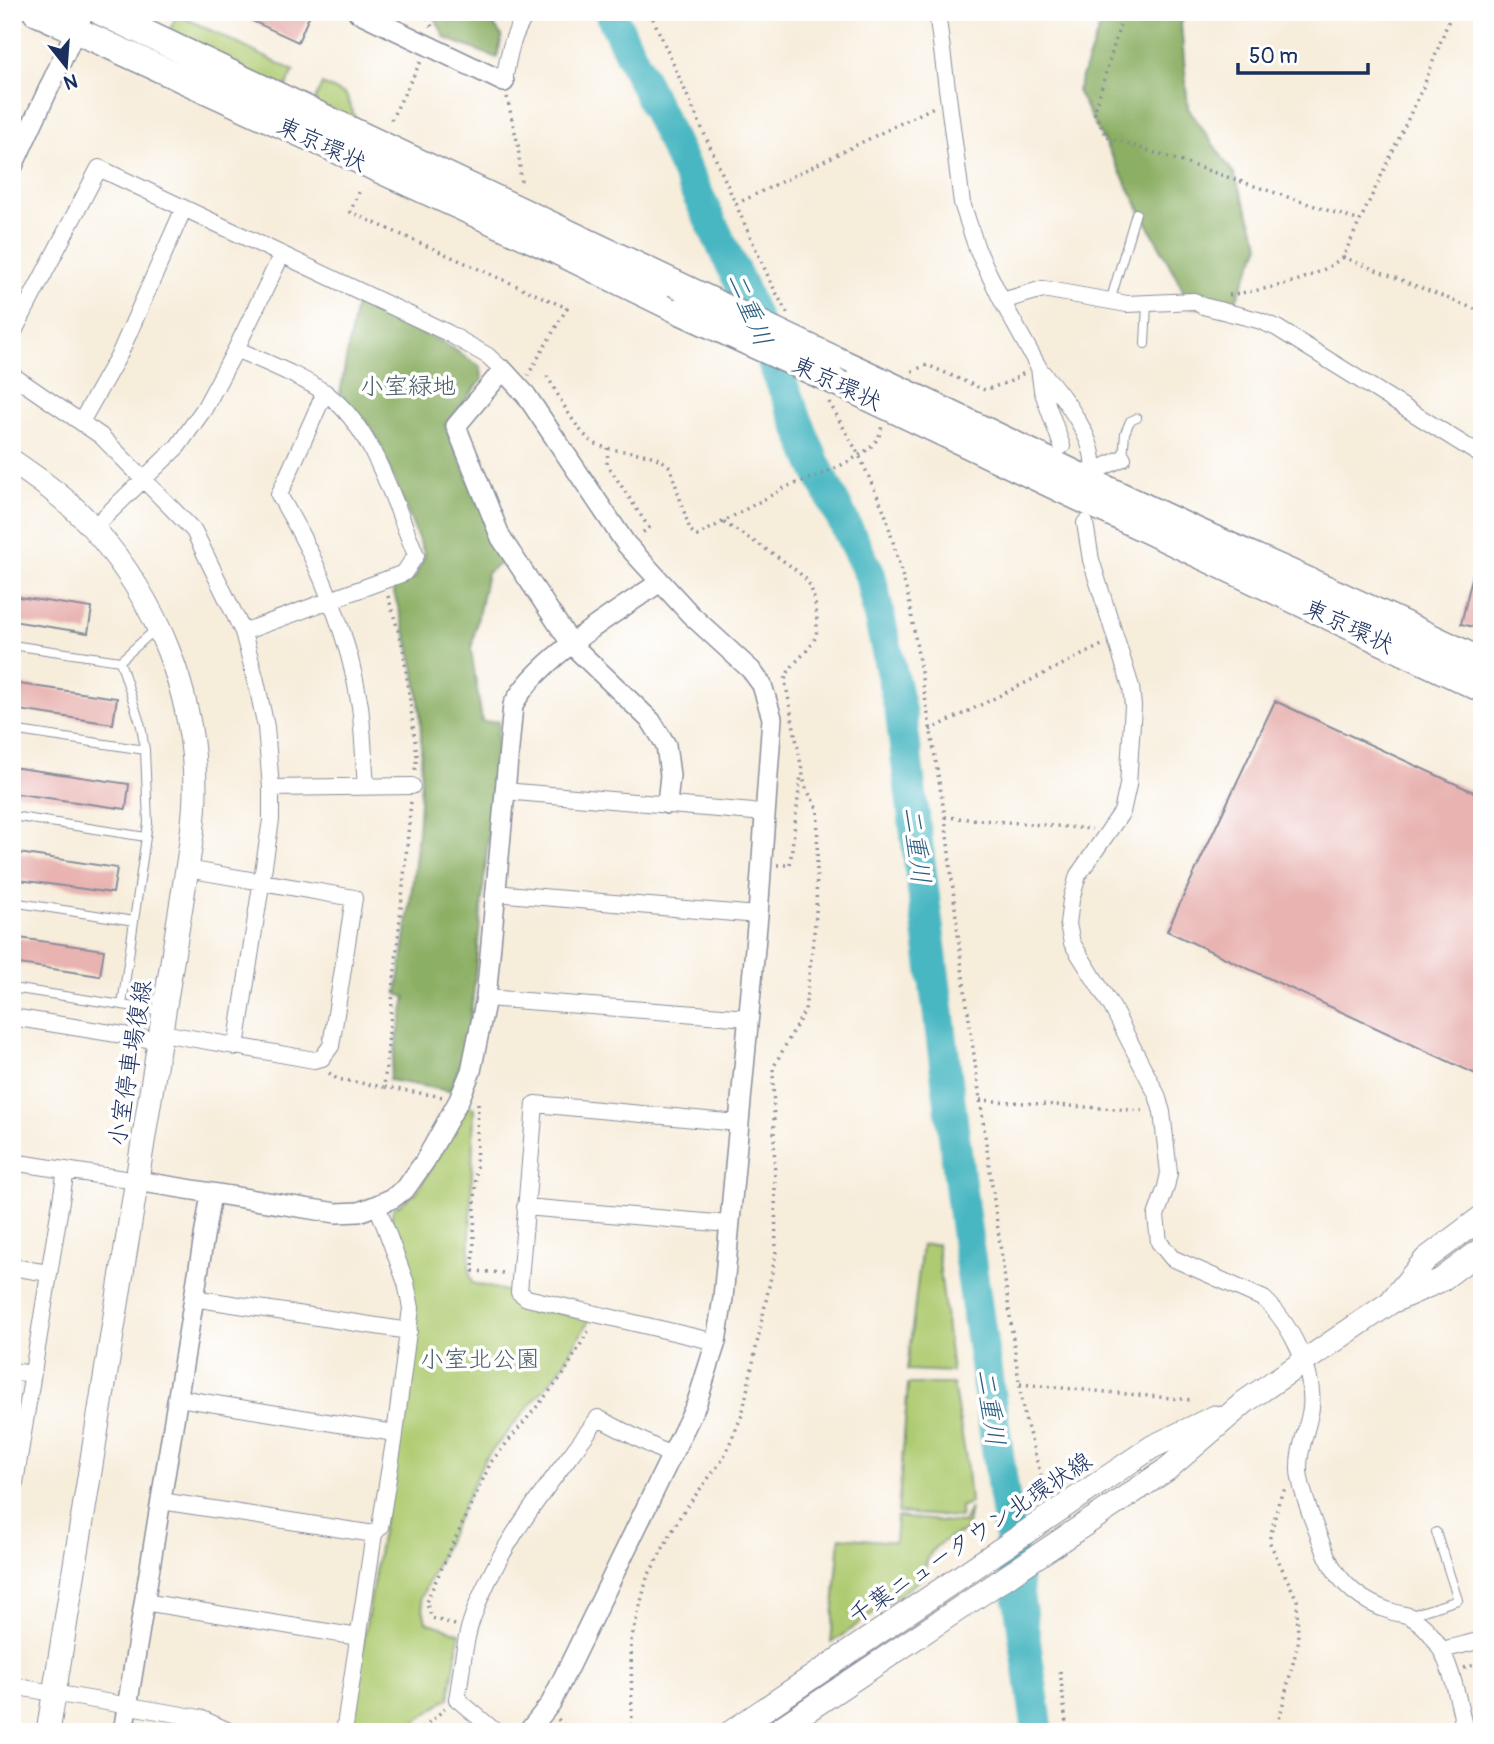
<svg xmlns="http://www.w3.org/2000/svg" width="1494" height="1744" viewBox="0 0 1494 1744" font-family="Pangolin,'Klee One',sans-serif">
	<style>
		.green { fill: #afcb71; stroke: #657d68; stroke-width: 2 }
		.forest { fill: #8baf63; stroke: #536f60; stroke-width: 2 }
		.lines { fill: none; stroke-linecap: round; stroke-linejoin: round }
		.river { stroke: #49b7c2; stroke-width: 32 }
		.building { fill: #e8b3b1 }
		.service-casing { stroke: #898e9c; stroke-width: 10 }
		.minor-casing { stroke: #898e9c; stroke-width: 18 }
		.tertiary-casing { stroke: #898e9c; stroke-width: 22 }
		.secondary-casing { stroke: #898e9c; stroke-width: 25 }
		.trunk-casing { stroke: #898e9c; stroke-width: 29 }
		.path { stroke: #898e9c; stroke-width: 3.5; stroke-dasharray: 2 5; stroke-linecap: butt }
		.service { stroke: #fff; stroke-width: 8 }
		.minor { stroke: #fff; stroke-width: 16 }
		.tertiary { stroke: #fff; stroke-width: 19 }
		.secondary { stroke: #fff; stroke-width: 23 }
		.trunk { stroke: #fff; stroke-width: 26 }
		.trunk-bridge-casing { stroke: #898e9c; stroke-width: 29; stroke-linecap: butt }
		.trunk-bridge { stroke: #fff; stroke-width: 26 }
		.labels { text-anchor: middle; stroke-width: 7; stroke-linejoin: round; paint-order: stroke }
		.street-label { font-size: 24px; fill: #1b2f5e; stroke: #fff }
		.park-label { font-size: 24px; fill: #475e64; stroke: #fff }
		.water-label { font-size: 26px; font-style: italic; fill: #2b5f81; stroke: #fff }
	</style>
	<rect width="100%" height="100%" fill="#fff"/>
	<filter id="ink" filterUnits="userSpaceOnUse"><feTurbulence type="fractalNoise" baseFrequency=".0143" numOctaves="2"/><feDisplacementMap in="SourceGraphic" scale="14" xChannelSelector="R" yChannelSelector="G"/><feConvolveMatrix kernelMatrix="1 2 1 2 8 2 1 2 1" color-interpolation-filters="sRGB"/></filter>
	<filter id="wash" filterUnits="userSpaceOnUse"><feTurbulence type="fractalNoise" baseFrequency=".00686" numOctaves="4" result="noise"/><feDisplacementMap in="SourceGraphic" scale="28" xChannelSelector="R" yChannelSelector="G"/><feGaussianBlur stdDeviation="1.57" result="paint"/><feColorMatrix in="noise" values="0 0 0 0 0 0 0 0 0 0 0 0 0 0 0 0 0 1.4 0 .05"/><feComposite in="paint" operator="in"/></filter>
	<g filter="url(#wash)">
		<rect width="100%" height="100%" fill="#f7eddb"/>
		<path class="green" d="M177 14 294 71 284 90 168 34Z
			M322 84 346 95 357 123 313 104Z
			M467 1106 474 1108 469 1269 472 1283 514 1293 525 1307 590 1319 559 1371 484 1460 421 1598 426 1622 460 1633 449 1698 401 1732H348L416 1330 391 1222 393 1209 416 1193Z
			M937 1244 952 1372 907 1370 922 1245Z
			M908 1384H953L966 1459 970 1503 961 1507 960 1517 898 1513Z
			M970 1508 966 1531C939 1542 927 1546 923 1578L831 1643 840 1537 895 1542 897 1517 963 1523Z"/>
		<path class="forest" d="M432 12H484L502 36 497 58 445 38Z
			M1105 12H1185L1181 24 1188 108 1234 174 1260 245 1231 312 1192 307 1077 91Z
			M356 303 444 343 481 367 482 380 445 425 496 542 506 559 487 573 471 650 482 722 499 721 473 997 466 1047 450 1091 389 1080 406 997 397 994C411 901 426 806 420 712 417 669 405 628 392 587L415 578 425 555 378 440 361 414 340 394Z"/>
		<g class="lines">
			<path class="river" d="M610 12 741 285 814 462 870 575 901 715 967 1239 1038 1732"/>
		</g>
		<g id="blocks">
			<path class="building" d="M233 12H311L298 42Z
				M1476 561H1482V629L1461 624Z
				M12 596 92 608 88 633 12 621Z
				M12 683 117 698 113 724 12 709Z
				M1275 701 1482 796V1077L1167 931Z
				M12 767 129 784 126 809 12 793Z
				M12 852 117 868 113 893 12 879Z
				M12 937 104 950 100 976 12 963Z"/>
		</g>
	</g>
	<g filter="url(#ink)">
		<use href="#blocks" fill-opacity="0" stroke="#898e9c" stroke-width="2"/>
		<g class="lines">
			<g class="service-casing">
				<path id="service" d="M1110 302 1136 213
					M1145 344 1147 304
					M1123 458 1125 433 1130 421 1137 418
					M12 645 120 661
					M12 730 145 750
					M12 816 146 837
					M12 902 134 921
					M12 988 161 1011
					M122 1005 148 823 145 750 141 726 120 661 157 628
					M1411 1615 1458 1600 1436 1532"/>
			</g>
			<g class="minor-casing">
				<path id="minor" d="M937 12 962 203 977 249 1002 301 1039 368 1042 390 1062 446
					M504 82C508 56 512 33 528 12
					M1002 301 1043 289 1127 304 1194 301 1203 306 1258 320 1277 328 1482 456
					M12 335 99 168 448 333 488 356 503 370
					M236 349C264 362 299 375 324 392 372 424 394 503 416 555L404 573 243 632
					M1040 370C1060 392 1106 449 1090 480
					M12 375 101 436 194 531 243 632 256 681 266 727 271 788V820L236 1047
					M325 392 279 495C318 561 348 631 360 706 363 732 364 760 366 787
					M81 422 120 353 184 208
					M1095 471 1123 458
					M1085 523 1091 560 1131 687 1133 706 1128 785 1122 812 1078 875 1071 900 1068 924 1072 943 1112 1007 1157 1095 1162 1112 1169 1173 1166 1187 1156 1216 1159 1242 1172 1258 1264 1299C1290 1323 1315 1372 1311 1408 1308 1429 1298 1449 1299 1470 1300 1490 1319 1537 1327 1556 1340 1585 1363 1603 1393 1612 1398 1614 1404 1614 1409 1616 1448 1636 1457 1693 1465 1732
					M93 528 178 446 204 409 236 349 282 254
					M271 788 412 786
					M504 791 765 813
					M495 893 758 915
					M486 998 748 1018
					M12 1017 160 1041
					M162 1033 314 1060 322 1058 331 1046 354 898 187 869
					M12 1162 137 1181
					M525 1207 729 1224
					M12 1267 48 1273
					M193 1298 409 1331
					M716 1342 527 1298 519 1292 535 1104 738 1123
					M12 1371 32 1374
					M179 1398 394 1433
					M12 1501 66 1170
					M161 1501 374 1534
					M144 1602 358 1637
					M1442 1650 1482 1640
					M12 1686 200 1718 231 1732
					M344 1732 374 1534 380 1527 394 1442 411 1308 406 1283 377 1205
					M496 1732 457 1699C462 1673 463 1644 472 1619 498 1543 552 1482 598 1418L672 1456"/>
			</g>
			<g class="tertiary-casing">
				<path id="tertiary" d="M358 12 504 82
					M12 168 84 12
					M137 1181 336 1213 359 1212 377 1205 393 1198 406 1188 425 1161 459 1100 471 1071 486 998 513 705C538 658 616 613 660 582
					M123 1732 211 1194
					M528 1732 551 1703 696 1405 716 1342 723 1298 758 915 772 718 762 685 751 670 691 615 626 544 526 395 503 370 456 426 501 538 572 645 651 721 666 745 670 775 667 804"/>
			</g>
			<g class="secondary-casing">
				<path id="secondary" d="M12 461C41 481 71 502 94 529 157 601 195 693 195 790 195 817 191 843 187 869L48 1732
					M1393 1299 1426 1259 1482 1217
					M731 1732 1152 1447 1215 1417
					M775 1732 1166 1470 1246 1401 1391 1302 1441 1280 1482 1249"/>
			</g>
			<g class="trunk-casing">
				<path id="trunk" d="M36 12 557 251 680 311
					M101 12 674 283
					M834 359C951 412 1066 471 1183 525 1283 570 1384 613 1482 662
					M842 385 1482 689"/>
			</g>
			<path class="path" d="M425 12 432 27
				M650 12 771 283 787 313
				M1124 12 1094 112 1107 137 1360 221
				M507 97 518 145 521 182 519 186
				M391 120 422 59
				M359 192 350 212 567 308 528 375
				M736 204 934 107
				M1343 257 1482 312
				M1229 295C1270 288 1309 283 1343 257L1424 85 1452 12
				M912 371 927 365 985 390 1011 381 1024 373
				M547 376C559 395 577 436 598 445 622 455 650 448 670 467L690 530 697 536 788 486C810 480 863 459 876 441 880 436 881 430 882 425
				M829 402 859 455 885 513 909 600 945 817 961 961 1023 1411 1043 1483 1050 1495
				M608 448 607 464 649 528 639 535
				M388 596 403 647 417 756 415 770
				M930 730 1104 644
				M411 802 384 1087 443 1097
				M945 817 1092 829
				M777 865H790L801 774
				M329 1073 337 1079 384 1087
				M980 1100 1146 1111
				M478 1103 473 1271 506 1273
				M1020 1384 1192 1400
				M455 1625 432 1618 426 1602 491 1462 563 1375 590 1328
				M1464 1668 1482 1663
				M1060 1671 1067 1732
				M558 1719 569 1732
				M417 1732 445 1709
				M632 1732 631 1641 647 1578 682 1513 723 1459 742 1415 776 1253 773 1068 805 1010 816 915 818 810 805 786 785 680C791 660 811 653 816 635 819 622 815 593 808 582 798 567 741 534 723 522
				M1276 1732 1298 1643 1297 1600 1269 1541 1279 1501 1286 1486"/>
			<use href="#service" class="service"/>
			<use href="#minor" class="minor"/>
			<use href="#tertiary" class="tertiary"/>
			<use href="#secondary" class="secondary"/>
			<use href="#trunk" class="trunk"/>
			<g class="trunk-bridge-casing">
				<path id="trunk-bridge" d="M674 283 834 359
					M680 311 842 385"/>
			</g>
			<use href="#trunk-bridge" class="trunk-bridge"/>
		</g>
	</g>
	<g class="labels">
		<g class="street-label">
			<text transform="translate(322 144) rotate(25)" y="8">東京環状</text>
			<text transform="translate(837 383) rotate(25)" y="8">東京環状</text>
			<text transform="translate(1349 626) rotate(25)" y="8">東京環状</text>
			<text transform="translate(130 1063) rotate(-81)" y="8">小室停車場復線</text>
			<text transform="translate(970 1538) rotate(-34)" y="8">千葉ニュータウン北環状線</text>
		</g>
		<g class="park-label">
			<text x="408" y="394">小室緑地</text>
			<text x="480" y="1367">小室北公園</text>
		</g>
		<g class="water-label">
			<text transform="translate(750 309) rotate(67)" y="9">二重川</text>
			<text transform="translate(917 845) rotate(83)" y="9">二重川</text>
			<text transform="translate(991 1407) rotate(82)" y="9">二重川</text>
		</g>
	</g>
	<rect width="1494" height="1744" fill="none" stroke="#fff" stroke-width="42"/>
	<g transform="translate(66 66) rotate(163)" stroke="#ffffff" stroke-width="5" paint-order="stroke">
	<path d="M0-5L12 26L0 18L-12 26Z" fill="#1b2f5e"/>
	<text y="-10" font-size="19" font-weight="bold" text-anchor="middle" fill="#1b2f5e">N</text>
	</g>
	<path d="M1238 63v10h130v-10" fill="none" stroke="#1b2f5e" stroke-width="3.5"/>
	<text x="1249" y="63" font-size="21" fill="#1b2f5e" stroke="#ffffff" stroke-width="5" paint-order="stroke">50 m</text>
</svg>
